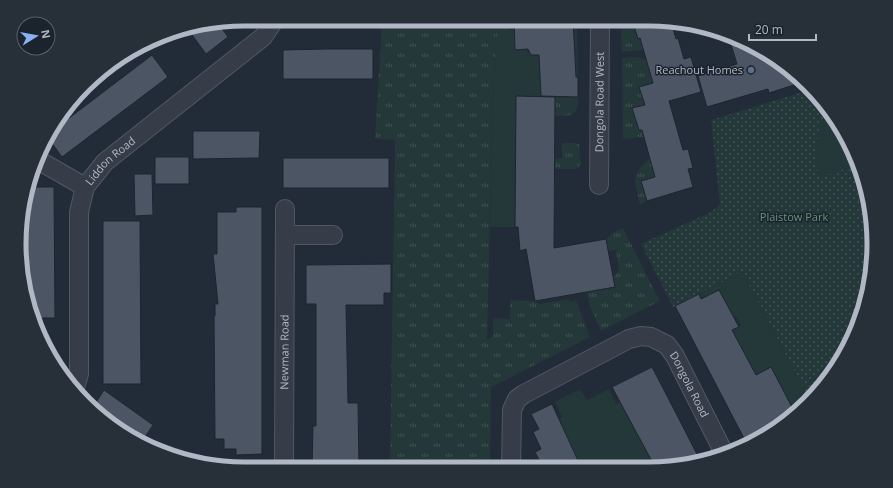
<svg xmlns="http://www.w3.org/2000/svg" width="893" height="488" viewBox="0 0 893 488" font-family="'Open Sans',sans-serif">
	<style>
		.grass { fill: url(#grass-tufts) }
		.park { fill: url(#park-dots) }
		.garden { fill: #243739 }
		.building { fill: #4b5564; stroke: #1d252f }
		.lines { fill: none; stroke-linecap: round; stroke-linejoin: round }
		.minor-casing { stroke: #515863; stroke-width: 20 }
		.minor { stroke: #363d49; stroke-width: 18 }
		.service-dot { fill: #5c6f8a; stroke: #1b232d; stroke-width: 1.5 }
		.labels { text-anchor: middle; stroke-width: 3; stroke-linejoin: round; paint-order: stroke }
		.poi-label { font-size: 11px; fill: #b1b8c5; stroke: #1b232d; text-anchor: end }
		.street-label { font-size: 11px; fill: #b1b8c5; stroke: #1b232d }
		.park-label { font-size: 11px; fill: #699474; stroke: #1b232d }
		.rim { fill: none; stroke: #b1b8c5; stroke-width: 5 }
	</style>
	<defs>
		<pattern id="grass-tufts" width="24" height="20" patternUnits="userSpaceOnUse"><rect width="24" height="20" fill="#243739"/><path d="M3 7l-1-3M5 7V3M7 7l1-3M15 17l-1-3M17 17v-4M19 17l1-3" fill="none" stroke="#415254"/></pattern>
		<pattern id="park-dots" width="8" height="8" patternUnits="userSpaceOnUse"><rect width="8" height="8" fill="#243739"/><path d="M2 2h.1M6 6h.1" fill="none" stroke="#415254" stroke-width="1.8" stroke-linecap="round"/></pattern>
	</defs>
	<rect width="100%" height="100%" fill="#222b38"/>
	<path class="grass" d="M300 19H499L493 96 487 340 493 336V318L510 319V300L535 301 539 304 569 299 570 302 576 300 590 337 491 387 490 468H390L395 140 375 139 382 23H298Z
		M620 19H632L638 39 640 38 643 50 622 52Z
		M637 57 646 60 653 83 640 87 645 105 633 108 639 130H642L644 137 623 139 622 58Z
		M555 96 578 97C579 116 572 116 554 116Z
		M562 143H576L579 144 581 164 579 167 576 169H554V159L562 158Z
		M650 158 655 177 641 181 647 201 640 205C635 180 629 177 650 158Z
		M623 228 660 301 601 331 590 307 587 292 615 287 613 278 619 271 616 250 608 251 606 239 614 232Z"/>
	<path class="park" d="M809 90 827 107 866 186 872 273 844 356 818 393 810 400 742 272 673 307 641 244 711 212 720 205 711 120Z"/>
	<path class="garden" d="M498 19H508L509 30H514L515 50 527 49V52H529L531 55 575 52 574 27H577L578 77H561L541 85V96H516L515 227H490L493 96Z
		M830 112 856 165 819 178 816 154 818 137 822 120Z
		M742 272 810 400 781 425 772 379 776 377 771 367 743 381 737 341 732 330 741 325 736 316 716 326 729 310 719 290 701 299 699 294Z
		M580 389 587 400 609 389 616 404 620 402 672 461 660 467H593L590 463 580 467H573L578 465 558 419 562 417 555 402Z"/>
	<path class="building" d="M514 19H573L576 77H578V97L541 96 539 55H531L528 49 515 50Z
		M632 19H663L688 23 673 28 676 39 678 38 684 59 691 57 701 92 669 101 683 150 688 149 693 168 688 169 693 187 647 201 641 181 655 177 642 130H639L632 108 645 105 639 87 653 83 640 38 638 39Z
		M218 23 228 37 206 54 187 28Z
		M728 35 761 49 800 83 769 93 768 89 707 107 698 76 737 64Z
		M327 49H373V79H283V50Z
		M152 55 168 77 62 157 48 138 52 131Z
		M516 96 555 97 554 248 606 239 615 287 535 301 526 249 520 251 518 227H515Z
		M193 131H260L259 158 193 159Z
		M155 157H189V184H155Z
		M283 158H389V188H283Z
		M134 174H152L153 215 135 216Z
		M26 187H54L55 318H33L20 259Z
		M236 207H262V454L236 455V449H224V439H215L214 316H215V304H218L213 254H217V212H236Z
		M103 221H140L141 384H103Z
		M391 264V293H384V305H346L348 403H358L359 468H312L313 426H316V304H306V265Z
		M719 290 739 327 732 330 756 375 771 367 795 413 774 431 747 444 675 306 699 294 701 299Z
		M652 367 680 421 701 462 678 467H655L612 387Z
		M104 390 153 425 141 443 132 439 93 407Z
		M552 404 563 428 581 467 543 468 535 452 541 449 533 432 539 429 531 414Z"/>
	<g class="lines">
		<g class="minor-casing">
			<g id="minor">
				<path d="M38 160 85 187"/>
				<path id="s1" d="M599 185 600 19"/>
				<path d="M286 235H333"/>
				<path id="s2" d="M74 391 79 374V212L85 187 105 162 263 37 275 19"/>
				<path id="s3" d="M284 468 285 209"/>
				<path id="s4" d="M511 468 512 410 517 399 524 394 629 339 641 336 651 337 667 345 675 356 725 455"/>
			</g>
		</g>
		<use href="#minor" class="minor"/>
	</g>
	<circle class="service-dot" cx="751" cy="70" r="4"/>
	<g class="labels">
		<g class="poi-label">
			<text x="743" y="74">Reachout Homes</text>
		</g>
		<g class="street-label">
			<text dy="4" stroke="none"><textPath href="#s1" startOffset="83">Dongola Road West</textPath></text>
			<text dy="4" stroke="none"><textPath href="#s2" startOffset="242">Liddon Road</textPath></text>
			<text dy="4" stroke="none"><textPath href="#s3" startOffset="116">Newman Road</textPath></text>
			<text dy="4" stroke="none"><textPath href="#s4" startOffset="283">Dongola Road</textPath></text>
		</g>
		<g class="park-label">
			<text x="794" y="221">Plaistow Park</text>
		</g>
	</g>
	<path d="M0 0H893V488H0ZM244 26H649A218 218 0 0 1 867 244V244A218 218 0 0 1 649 462H244A218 218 0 0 1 26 244V244A218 218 0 0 1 244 26Z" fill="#272f39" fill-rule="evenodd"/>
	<path class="rim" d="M244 26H649A218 218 0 0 1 867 244V244A218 218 0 0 1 649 462H244A218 218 0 0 1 26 244V244A218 218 0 0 1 244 26Z"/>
	<g transform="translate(36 36) rotate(79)"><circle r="19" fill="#1b232d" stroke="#575f6a"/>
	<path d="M0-3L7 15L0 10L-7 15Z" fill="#89b0f2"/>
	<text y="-6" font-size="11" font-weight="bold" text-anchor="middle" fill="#b1b8c5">N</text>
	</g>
	<path d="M749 34v6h67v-6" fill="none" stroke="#b1b8c5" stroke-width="2"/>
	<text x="755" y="34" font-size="12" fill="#b1b8c5" stroke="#1b232d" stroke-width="3" paint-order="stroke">20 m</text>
</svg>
